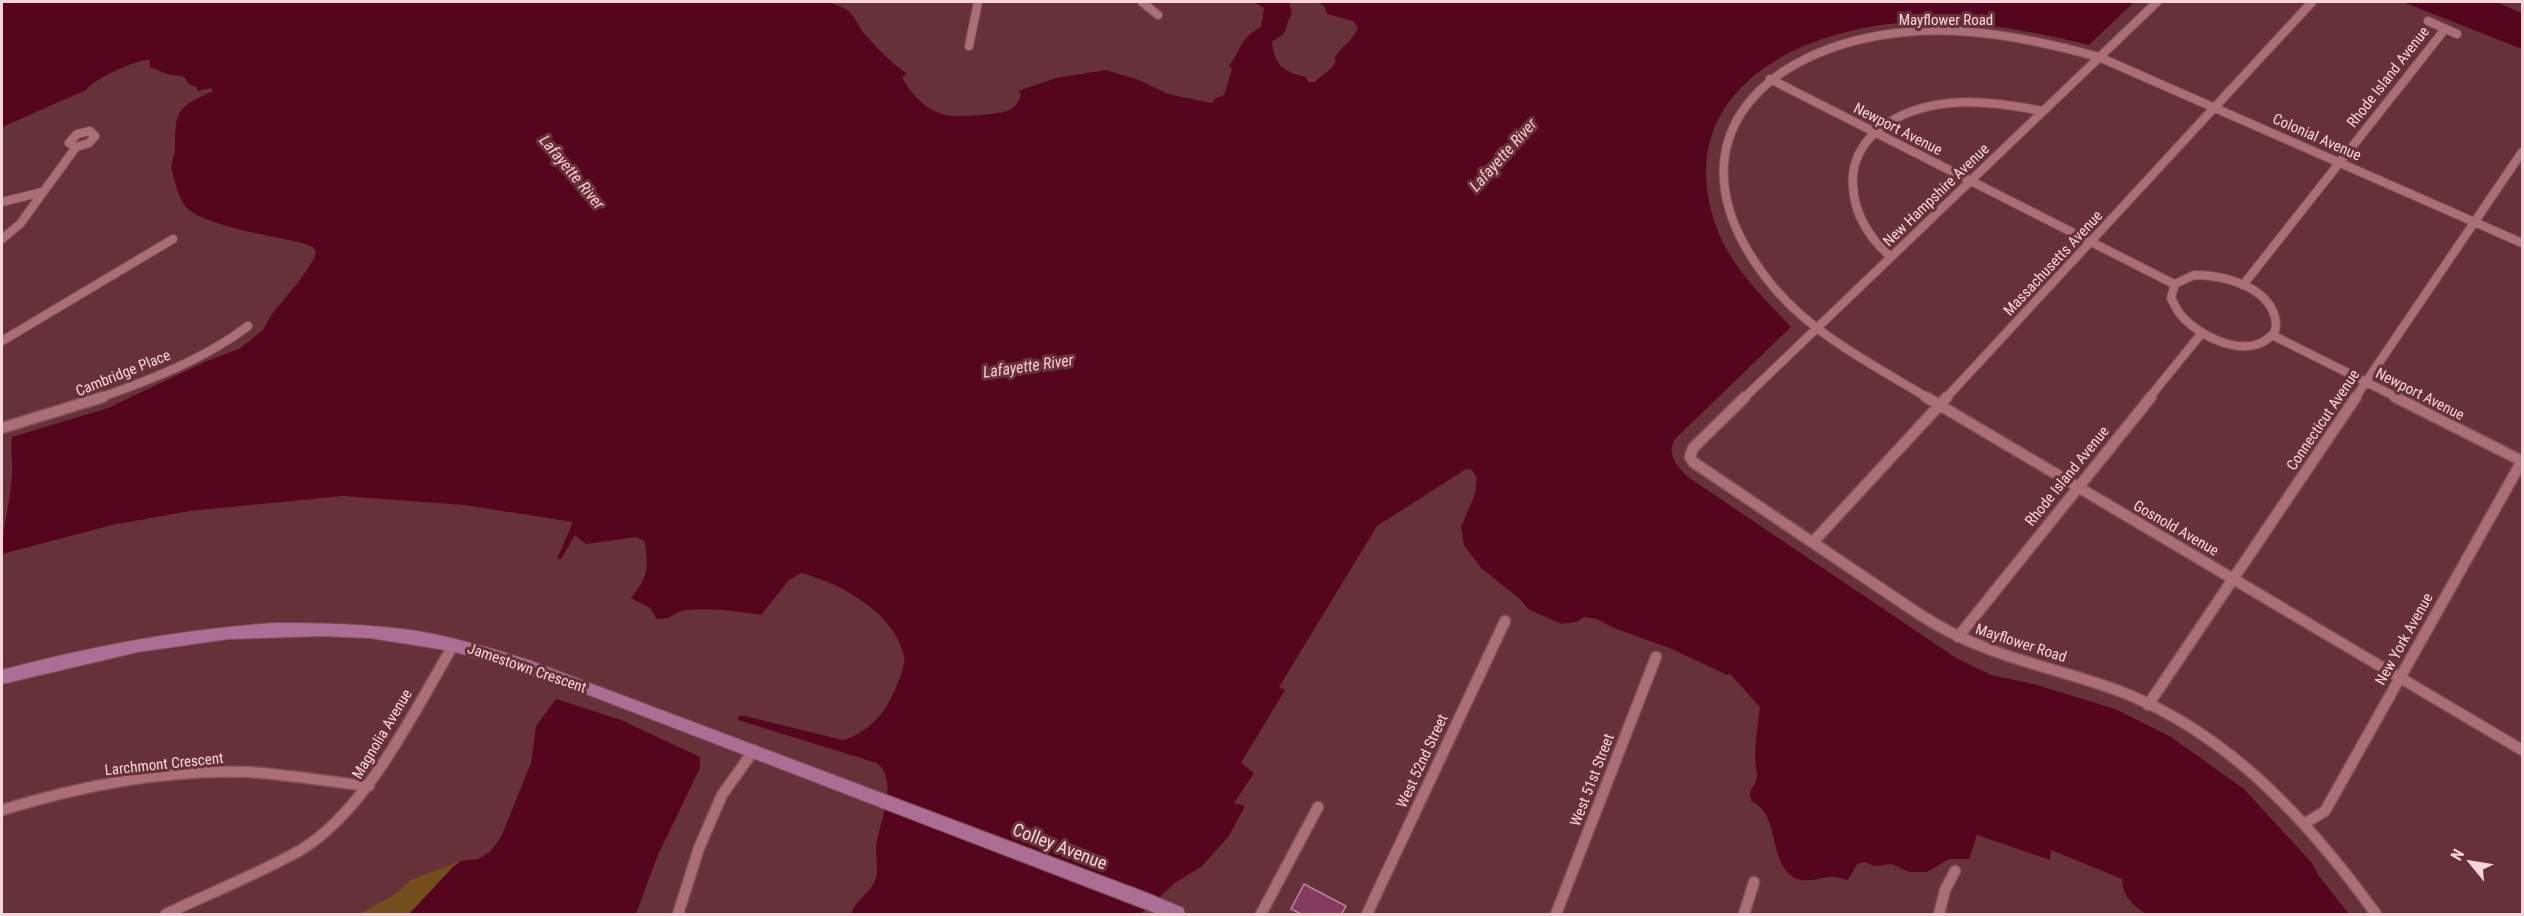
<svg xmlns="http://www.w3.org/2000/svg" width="2524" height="916" viewBox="0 0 2524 916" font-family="'Roboto Condensed',sans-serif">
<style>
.green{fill:#734e1d}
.water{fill:#56051e}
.building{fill:#853b60;stroke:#bc839d;stroke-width:1.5}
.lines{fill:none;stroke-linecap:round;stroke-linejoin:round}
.minor-far1-casing{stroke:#7e5058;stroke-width:10}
.minor-casing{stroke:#7e5058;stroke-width:13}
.secondary-casing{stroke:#7e5058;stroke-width:2}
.minor-far1{stroke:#ab6e76;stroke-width:8}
.minor{stroke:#ab6e76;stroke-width:10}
.secondary{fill:#ac6e94;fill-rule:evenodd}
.labels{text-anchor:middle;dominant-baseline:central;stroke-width:6;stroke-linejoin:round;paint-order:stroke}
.street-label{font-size:15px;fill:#f8d5d9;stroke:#67313a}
.water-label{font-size:16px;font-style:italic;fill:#fbcacf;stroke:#67313a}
.near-street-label{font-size:18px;fill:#f8d5d9;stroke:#67313a}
</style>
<rect width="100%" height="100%" fill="#67313a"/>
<path class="green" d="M 461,861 L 453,867 L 409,914 L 359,914 L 394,895 L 411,880 Z"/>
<path class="water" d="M 2,2 L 831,3 C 859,12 851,19 868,38 C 880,51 892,63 907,74 L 902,77 C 910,92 924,109 942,114 C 953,118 995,115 1007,111 C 1014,108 1020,101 1021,94 L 1018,91 L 1056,78 L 1106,70 L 1139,80 L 1168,94 L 1212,103 L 1215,99 L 1224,95 L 1232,69 L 1229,66 C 1242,49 1239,39 1261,27 L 1264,8 L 1254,2 L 1289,2 L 1292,14 C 1282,28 1292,32 1272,41 C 1274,65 1283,72 1306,77 L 1308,82 L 1315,82 C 1320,76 1331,71 1335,63 C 1337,56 1332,61 1337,54 C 1344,45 1353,40 1358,28 L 1353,21 L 1327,14 L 1325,7 L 1318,2 L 2130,2 L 2133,3 L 2089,45 C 2026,30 1964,18 1899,23 C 1785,33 1666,101 1719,234 C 1734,270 1765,299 1791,327 L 1676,438 C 1665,453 1677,466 1688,477 L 1956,658 L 1991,675 L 2037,685 L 2115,709 L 2171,737 L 2244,789 L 2311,862 L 2319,876 L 2349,914 L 2146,914 C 2133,905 2122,896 2122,879 L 2051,850 L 2050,860 L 1977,835 L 1969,859 L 1949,859 L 1927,872 L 1909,872 L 1892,864 L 1875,866 L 1864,862 L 1857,864 L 1848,880 C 1842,879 1835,876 1829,877 C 1819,878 1803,884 1793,877 C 1768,861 1780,813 1752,802 C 1746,787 1756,789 1757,776 C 1757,770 1755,764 1755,758 C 1755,741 1758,724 1760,707 L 1729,673 L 1727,675 L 1672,649 L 1614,628 L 1597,619 L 1584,617 L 1576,622 L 1561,624 L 1528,609 L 1521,600 L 1481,568 L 1464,545 L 1461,527 L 1475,494 L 1477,478 L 1472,470 L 1466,469 L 1377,526 L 1279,687 L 1285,690 L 1241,763 L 1254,773 L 1234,803 L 1245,806 L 1229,836 L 1201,867 L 1176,882 L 1141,914 L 851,914 C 855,900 869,894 875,881 C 879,871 876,858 876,848 C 878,825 900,781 877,763 L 738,720 L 739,716 L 745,716 L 843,740 C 862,735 881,719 890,700 C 895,691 906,666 904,656 C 894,612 840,583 801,573 L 789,580 L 761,615 C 737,611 713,608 689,610 C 675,610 673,620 657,619 L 650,608 L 631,598 C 649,576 648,569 645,542 L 637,537 L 586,544 L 575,535 L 561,559 L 557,559 L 573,522 L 464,505 L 343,496 L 190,511 L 112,525 L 2,554 C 2,527 11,501 12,474 C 13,461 10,450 12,437 L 108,408 L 207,361 L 239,349 L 263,330 L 272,314 L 300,280 L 314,259 L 316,251 L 313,247 L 302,243 C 277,237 200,225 185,206 C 179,198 174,180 172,171 C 170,164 175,156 175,148 C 175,109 178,107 213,91 L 211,88 L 197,91 L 197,87 L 189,84 L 184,77 L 167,74 L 150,67 L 150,60 C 136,59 94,79 86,90 L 2,127 Z
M 2403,2 L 2496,2 L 2522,13 L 2522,49 Z
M 556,699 L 621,720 L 700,757 L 700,768 L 657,857 L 636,914 L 409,914 L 453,867 L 461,861 L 478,859 L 490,852 L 501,837 L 531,763 L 536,726 Z"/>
<path class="building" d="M 1304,884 L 1346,906 L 1341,915 L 1303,915 L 1291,909 Z"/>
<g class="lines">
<g class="minor-far1-casing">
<path id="minor-far1" d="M 1142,2 L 1158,15
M 2428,21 L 2457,34
M 969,46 L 978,2
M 1770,79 L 2174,284
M 90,131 L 95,136 L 89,143 L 76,147 L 69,143 L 77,134 Z
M 2,202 L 42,192
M 2,239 L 20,224 L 76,147
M 1891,257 C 1870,239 1854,214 1853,186 C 1851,164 1861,144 1878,130 C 1925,93 1988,100 2042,111
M 2194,275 C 2222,275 2266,285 2275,317 C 2276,322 2277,330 2273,334 C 2248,362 2198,336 2180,314 C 2176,309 2174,303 2171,298 L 2175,284 Z
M 2243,285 L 2445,29
M 2272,335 L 2398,398
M 2,341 L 173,239
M 99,398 C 150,380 205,359 248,326
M 1744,398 L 2157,2
M 1928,398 C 1874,365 1811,334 1771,284 C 1661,148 1758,46 1906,32 C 1971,26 2037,40 2099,57 L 2522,243
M 1946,398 L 2312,2
M 2149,398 L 2201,334
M 2355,398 L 2522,152"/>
</g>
<g class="minor-casing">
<path id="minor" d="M 1745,397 L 1693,448 L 1690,457 L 1693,462 L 1919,614 C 1985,657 2044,664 2114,689 C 2226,730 2308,820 2376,914
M 1926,397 L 2522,750
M 2395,397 L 2522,461
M 2,428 L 103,397
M 1813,542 L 1947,397
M 1958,637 L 2151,397
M 2148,705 L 2356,397
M 2,810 C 80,786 163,769 246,772 C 287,774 328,782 369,786
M 2304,824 L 2325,811 L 2522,461
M 166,914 C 210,893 256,875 299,851 C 367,811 414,711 454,644
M 678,914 L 699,848 L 722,795 L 754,750
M 1261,914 L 1318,807
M 1367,914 L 1505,621
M 1556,914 L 1656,657
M 1744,914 L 1754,882
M 1939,914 L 1945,890 L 1955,871"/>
</g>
<g class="secondary-casing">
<path id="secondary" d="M 276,623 C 321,623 365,624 410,630 C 451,636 491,648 531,661 L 1147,893 L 1183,908 L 1185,914 L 1158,914 L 568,687 L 491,662 L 452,651 L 370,638 L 322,636 L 229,639 L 138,652 L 2,684 L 2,670 C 92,646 182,629 276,623 Z"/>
</g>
<use href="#minor-far1" class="minor-far1"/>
<use href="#minor" class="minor"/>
<use href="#secondary" class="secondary"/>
</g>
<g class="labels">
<g class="street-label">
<text x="1946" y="20">Mayflower Road</text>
<text transform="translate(2388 77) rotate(-52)">Rhode Island Avenue</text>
<text transform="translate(1898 129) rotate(27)">Newport Avenue</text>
<text transform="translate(2317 137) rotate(24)">Colonial Avenue</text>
<text transform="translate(1936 195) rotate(-44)">New Hampshire Avenue</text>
<text transform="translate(2053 263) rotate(-47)">Massachusetts Avenue</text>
<text transform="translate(123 373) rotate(-22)">Cambridge Place</text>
<text transform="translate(2420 394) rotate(27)">Newport Avenue</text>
<text transform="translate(2323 420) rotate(-56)">Connecticut Avenue</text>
<text transform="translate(2067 476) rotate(-51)">Rhode Island Avenue</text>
<text transform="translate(2176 528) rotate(30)">Gosnold Avenue</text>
<text transform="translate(2404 639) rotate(-61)">New York Avenue</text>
<text transform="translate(2021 643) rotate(18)">Mayflower Road</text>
<text transform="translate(527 668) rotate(19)">Jamestown Crescent</text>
<text transform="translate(382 734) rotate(-59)">Magnolia Avenue</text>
<text transform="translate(1422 761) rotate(-65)">West 52nd Street</text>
<text transform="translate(164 764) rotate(-6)">Larchmont Crescent</text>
<text transform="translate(1592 780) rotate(-69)">West 51st Street</text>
</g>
<g class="water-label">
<text transform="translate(1503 155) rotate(-48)">Lafayette River</text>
<text transform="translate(572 172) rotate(50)">Lafayette River</text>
<text transform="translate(1028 366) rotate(-8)">Lafayette River</text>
</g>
<g class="near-street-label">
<text transform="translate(1060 846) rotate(21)">Colley Avenue</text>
</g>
</g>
<rect width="2524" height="916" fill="none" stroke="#f8d5d9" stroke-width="6"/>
<g transform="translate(2470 862) rotate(300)" stroke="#67313a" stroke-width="4.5" paint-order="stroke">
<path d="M0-4.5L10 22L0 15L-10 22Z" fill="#f8d5d9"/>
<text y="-9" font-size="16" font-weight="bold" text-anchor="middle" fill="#f8d5d9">N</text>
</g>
</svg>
